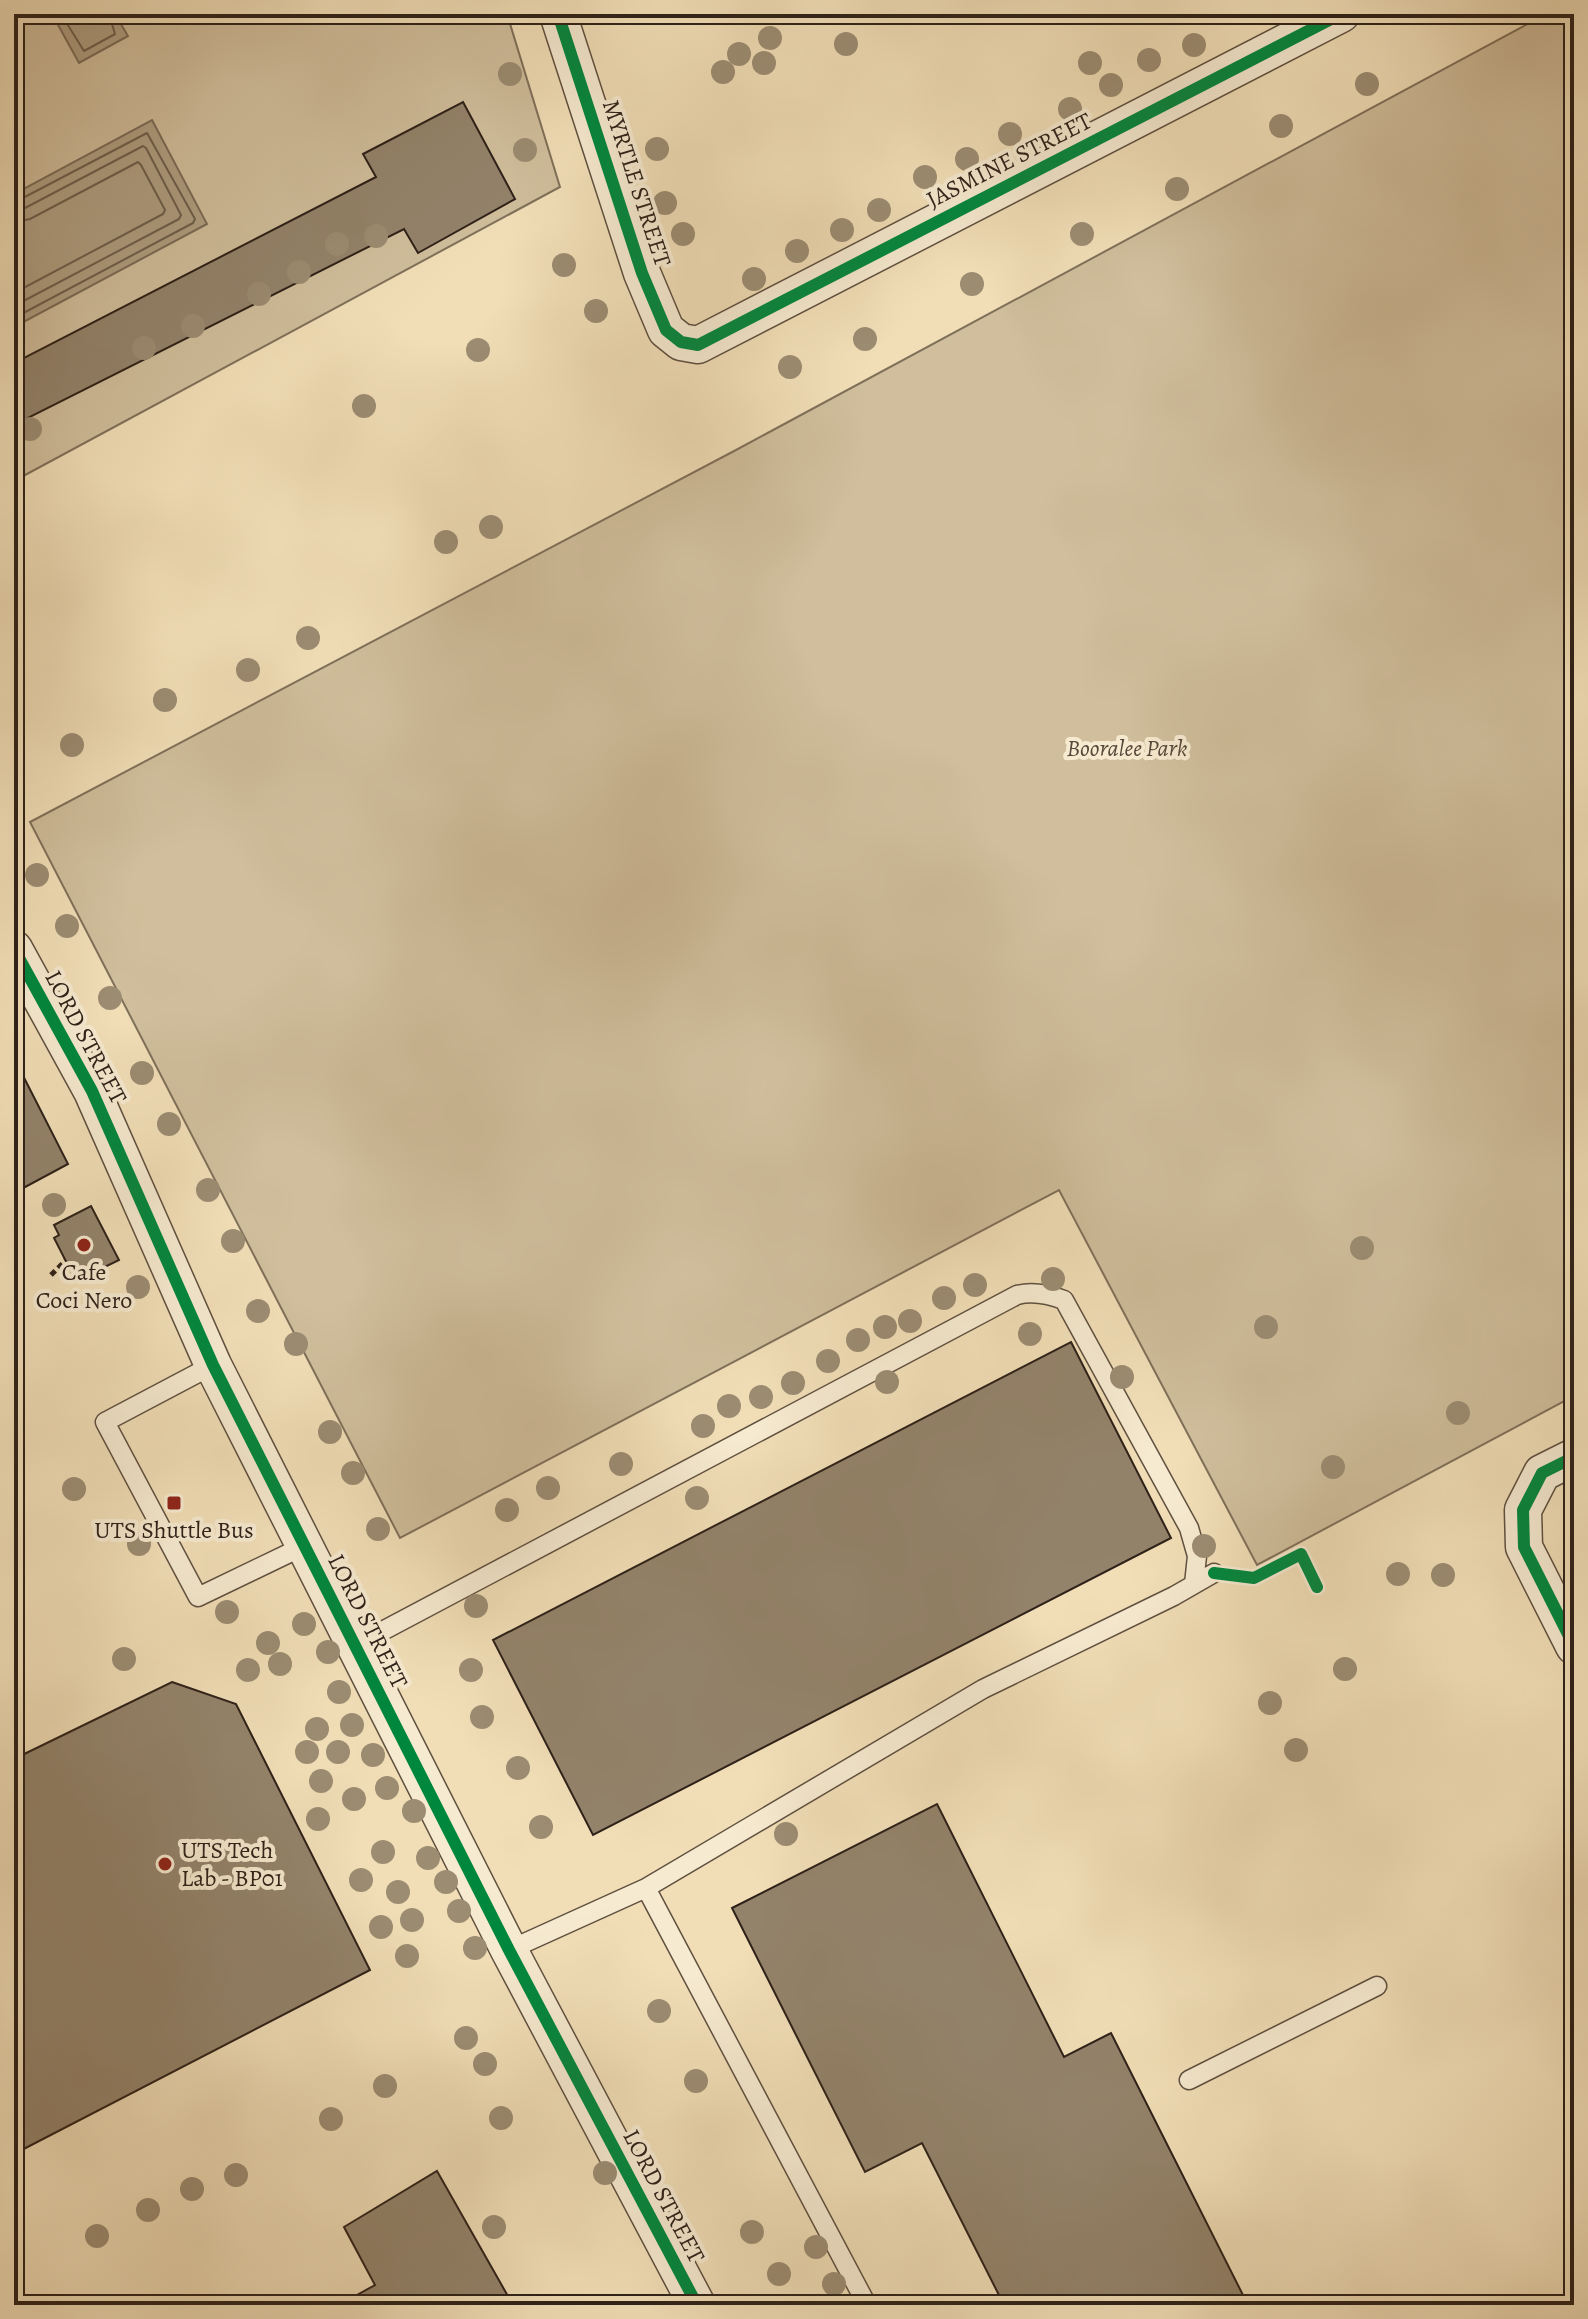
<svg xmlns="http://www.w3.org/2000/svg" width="1588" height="2319" viewBox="0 0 1588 2319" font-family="Alegreya,serif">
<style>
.green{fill:#d0be9c;stroke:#7f705a;stroke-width:2}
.water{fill:#af9e81;stroke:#7b6c57;stroke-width:2}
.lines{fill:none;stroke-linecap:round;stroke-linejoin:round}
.shore{stroke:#6e604d;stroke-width:2}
.building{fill:#93836b;stroke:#2e2119;stroke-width:2}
.service-casing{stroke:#5f5040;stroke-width:21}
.minor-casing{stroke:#5f5040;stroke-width:39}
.path{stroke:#2e2119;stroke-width:5;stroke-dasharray:6 4;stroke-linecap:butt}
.service{stroke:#f6ead0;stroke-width:18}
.minor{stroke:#f6ead0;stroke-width:36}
.cycleway-casing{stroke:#f6ead0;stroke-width:17}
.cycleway{stroke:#00873e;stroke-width:12}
.tree{fill:#9c8c72}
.poi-dot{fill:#8f2418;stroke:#f6ead0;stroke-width:3}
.labels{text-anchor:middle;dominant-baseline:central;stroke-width:8;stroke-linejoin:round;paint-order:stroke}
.street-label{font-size:24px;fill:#2e2119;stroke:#f6ead0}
.park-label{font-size:24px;font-style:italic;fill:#56483a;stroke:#f6ead0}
.poi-label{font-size:24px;fill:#2e2119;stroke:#f6ead0}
</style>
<rect width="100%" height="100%" fill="#f1deb7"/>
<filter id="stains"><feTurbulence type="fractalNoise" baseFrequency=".0025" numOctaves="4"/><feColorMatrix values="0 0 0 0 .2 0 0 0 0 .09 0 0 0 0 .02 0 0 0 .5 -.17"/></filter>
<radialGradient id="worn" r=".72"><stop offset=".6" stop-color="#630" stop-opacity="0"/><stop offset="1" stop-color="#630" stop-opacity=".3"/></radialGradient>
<path class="green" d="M 14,14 L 507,14 L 560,187 L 14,481 Z
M 1546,14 L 1574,14 L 1574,1396 L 1257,1565 L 1059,1190 L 400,1538 L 30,822 L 736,450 Z"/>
<path class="water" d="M 52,14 L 115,14 L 128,36 L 79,63 Z
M 152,120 L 207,224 L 14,327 L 14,194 Z"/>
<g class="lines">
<path class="shore" d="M 61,14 L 84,51 L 115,34 L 109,14
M 14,200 L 21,199 L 147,133 L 195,219 L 193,223 L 14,318
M 14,210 L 25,208 L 143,146 L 146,148 L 181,215 L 179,219 L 14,306
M 14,222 L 30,219 L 138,162 L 141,165 L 165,210 L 163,214 L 14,293"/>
</g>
<path class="building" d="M 463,102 L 515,199 L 418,253 L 404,229 L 14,425 L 14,363 L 376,177 L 363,154 Z
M 14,1058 L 68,1164 L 14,1193 Z
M 91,1206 L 119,1260 L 76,1281 L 54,1238 L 59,1235 L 54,1225 Z
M 1071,1342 L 1171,1538 L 593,1835 L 493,1640 Z
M 172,1682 L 236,1704 L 370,1970 L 14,2154 L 14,1759 Z
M 937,1804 L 1064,2057 L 1111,2033 L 1248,2305 L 1004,2305 L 922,2143 L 865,2172 L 732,1908 Z
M 437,2171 L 513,2305 L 339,2305 L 375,2285 L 344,2227 Z"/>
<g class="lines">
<g class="service-casing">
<path id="service" d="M 213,1365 L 105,1422 L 198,1597 L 306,1545
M 356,1645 L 1017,1295 C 1033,1291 1048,1294 1064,1300 L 1189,1528 L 1197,1556 L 1194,1584
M 646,1888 L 867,2305
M 509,1950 L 646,1888 L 983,1689 L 1174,1596 L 1214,1573
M 1189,2080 L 1377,1986"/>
</g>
<g class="minor-casing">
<path id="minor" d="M 558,14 L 642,273 L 666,330 L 681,342 L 698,345 L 1341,14
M 14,949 L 92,1091 L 213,1365 L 509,1950 L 697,2305
M 1574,1457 L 1542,1473 L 1523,1510 L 1524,1547 L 1574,1646"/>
</g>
<path class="path" d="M 51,1275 L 66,1260"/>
<use href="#service" class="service"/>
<use href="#minor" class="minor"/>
<g class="cycleway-casing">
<path id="cycleway" d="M 558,14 L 642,273 L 666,330 L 681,342 L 698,345 L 1341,14
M 14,949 L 92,1091 L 213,1365 L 509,1950 L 697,2305
M 1574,1457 L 1542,1473 L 1523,1510 L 1524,1547 L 1574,1646
M 1214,1573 L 1254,1578 L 1301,1554 L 1317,1587"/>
</g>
<use href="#cycleway" class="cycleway"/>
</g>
<g class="tree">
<circle cx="770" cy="38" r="12"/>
<circle cx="846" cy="44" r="12"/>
<circle cx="1194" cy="45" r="12"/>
<circle cx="739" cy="54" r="12"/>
<circle cx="1149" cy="60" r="12"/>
<circle cx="764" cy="63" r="12"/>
<circle cx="1090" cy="63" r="12"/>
<circle cx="723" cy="72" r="12"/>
<circle cx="510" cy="74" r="12"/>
<circle cx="1367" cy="84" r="12"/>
<circle cx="1111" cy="85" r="12"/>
<circle cx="1070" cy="109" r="12"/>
<circle cx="1281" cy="126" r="12"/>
<circle cx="1010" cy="134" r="12"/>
<circle cx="657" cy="149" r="12"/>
<circle cx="525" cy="150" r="12"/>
<circle cx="967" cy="159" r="12"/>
<circle cx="925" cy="177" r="12"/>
<circle cx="1177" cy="189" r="12"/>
<circle cx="665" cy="203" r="12"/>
<circle cx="879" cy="210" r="12"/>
<circle cx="842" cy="230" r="12"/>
<circle cx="683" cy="234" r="12"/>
<circle cx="1082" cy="234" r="12"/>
<circle cx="376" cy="236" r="12"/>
<circle cx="337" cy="244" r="12"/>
<circle cx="797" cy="251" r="12"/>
<circle cx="564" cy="265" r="12"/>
<circle cx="299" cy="272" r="12"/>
<circle cx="754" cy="279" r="12"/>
<circle cx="972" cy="284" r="12"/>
<circle cx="259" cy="294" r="12"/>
<circle cx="596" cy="311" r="12"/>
<circle cx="193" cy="326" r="12"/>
<circle cx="865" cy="339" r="12"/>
<circle cx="144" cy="348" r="12"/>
<circle cx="478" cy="350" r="12"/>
<circle cx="790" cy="367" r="12"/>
<circle cx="364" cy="406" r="12"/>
<circle cx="30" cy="429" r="12"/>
<circle cx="491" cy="527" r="12"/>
<circle cx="446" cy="542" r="12"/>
<circle cx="308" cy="638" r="12"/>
<circle cx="248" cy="670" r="12"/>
<circle cx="165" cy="700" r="12"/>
<circle cx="72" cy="745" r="12"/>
<circle cx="37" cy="875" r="12"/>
<circle cx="67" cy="926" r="12"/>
<circle cx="110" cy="998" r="12"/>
<circle cx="142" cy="1073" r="12"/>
<circle cx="169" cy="1124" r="12"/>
<circle cx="208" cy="1190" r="12"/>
<circle cx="54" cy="1205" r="12"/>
<circle cx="233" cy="1241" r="12"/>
<circle cx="1362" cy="1248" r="12"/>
<circle cx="1053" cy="1279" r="12"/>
<circle cx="975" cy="1285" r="12"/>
<circle cx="138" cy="1287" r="12"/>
<circle cx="944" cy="1298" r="12"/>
<circle cx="258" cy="1311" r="12"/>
<circle cx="910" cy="1321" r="12"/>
<circle cx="885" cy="1327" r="12"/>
<circle cx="1266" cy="1327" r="12"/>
<circle cx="1030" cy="1334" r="12"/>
<circle cx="858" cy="1340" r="12"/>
<circle cx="296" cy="1344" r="12"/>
<circle cx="828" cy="1361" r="12"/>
<circle cx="1122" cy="1377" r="12"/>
<circle cx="887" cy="1382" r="12"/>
<circle cx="793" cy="1383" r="12"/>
<circle cx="761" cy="1397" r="12"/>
<circle cx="729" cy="1406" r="12"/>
<circle cx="1458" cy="1413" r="12"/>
<circle cx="703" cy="1426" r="12"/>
<circle cx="330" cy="1432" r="12"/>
<circle cx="621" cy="1464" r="12"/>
<circle cx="1333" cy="1467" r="12"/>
<circle cx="353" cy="1473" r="12"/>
<circle cx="548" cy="1488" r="12"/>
<circle cx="74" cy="1489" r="12"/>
<circle cx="697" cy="1498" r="12"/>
<circle cx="507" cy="1510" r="12"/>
<circle cx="378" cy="1529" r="12"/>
<circle cx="139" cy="1544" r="12"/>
<circle cx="1204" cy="1546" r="12"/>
<circle cx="1398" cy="1574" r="12"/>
<circle cx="1443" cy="1575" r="12"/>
<circle cx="476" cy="1606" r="12"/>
<circle cx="227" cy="1612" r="12"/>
<circle cx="304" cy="1624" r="12"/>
<circle cx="268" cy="1643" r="12"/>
<circle cx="328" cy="1652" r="12"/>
<circle cx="124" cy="1659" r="12"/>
<circle cx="280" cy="1664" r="12"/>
<circle cx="1345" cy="1669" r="12"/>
<circle cx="248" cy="1670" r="12"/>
<circle cx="471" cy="1670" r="12"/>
<circle cx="339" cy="1692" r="12"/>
<circle cx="1270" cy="1703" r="12"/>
<circle cx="482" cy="1717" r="12"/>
<circle cx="352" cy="1725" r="12"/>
<circle cx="317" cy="1729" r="12"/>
<circle cx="1296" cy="1750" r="12"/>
<circle cx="307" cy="1752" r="12"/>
<circle cx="338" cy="1752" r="12"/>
<circle cx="373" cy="1755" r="12"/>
<circle cx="518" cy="1768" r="12"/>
<circle cx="321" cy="1781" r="12"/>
<circle cx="387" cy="1788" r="12"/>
<circle cx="354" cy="1799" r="12"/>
<circle cx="414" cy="1811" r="12"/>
<circle cx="318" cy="1819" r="12"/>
<circle cx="541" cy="1827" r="12"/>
<circle cx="786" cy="1834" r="12"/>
<circle cx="383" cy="1852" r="12"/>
<circle cx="428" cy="1858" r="12"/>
<circle cx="361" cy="1880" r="12"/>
<circle cx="446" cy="1882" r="12"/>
<circle cx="398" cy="1892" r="12"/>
<circle cx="459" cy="1911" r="12"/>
<circle cx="412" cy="1920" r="12"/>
<circle cx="381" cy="1927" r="12"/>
<circle cx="475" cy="1948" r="12"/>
<circle cx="407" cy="1956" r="12"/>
<circle cx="659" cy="2011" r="12"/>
<circle cx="466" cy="2038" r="12"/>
<circle cx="485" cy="2064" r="12"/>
<circle cx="696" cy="2081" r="12"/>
<circle cx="385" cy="2086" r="12"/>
<circle cx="501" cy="2118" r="12"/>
<circle cx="331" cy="2119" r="12"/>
<circle cx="605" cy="2173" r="12"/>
<circle cx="236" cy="2175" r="12"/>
<circle cx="192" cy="2189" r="12"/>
<circle cx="148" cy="2210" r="12"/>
<circle cx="494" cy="2227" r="12"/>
<circle cx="752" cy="2232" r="12"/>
<circle cx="97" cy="2236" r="12"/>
<circle cx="816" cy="2247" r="12"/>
<circle cx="779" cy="2274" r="12"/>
<circle cx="834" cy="2284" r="12"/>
</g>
<g class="poi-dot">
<circle cx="84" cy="1245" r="8"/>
<rect x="166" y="1495" width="16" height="16" rx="4"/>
<circle cx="165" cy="1864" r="8"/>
</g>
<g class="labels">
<g class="street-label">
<text transform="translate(1009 160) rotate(-27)">JASMINE STREET</text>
<text transform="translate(637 183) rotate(72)">MYRTLE STREET</text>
<text transform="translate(86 1037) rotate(62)">LORD STREET</text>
<text transform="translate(368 1621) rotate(63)">LORD STREET</text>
<text transform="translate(664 2196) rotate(62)">LORD STREET</text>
</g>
<g class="park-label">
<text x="1127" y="748">Booralee Park</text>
</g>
<g class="poi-label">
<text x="84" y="1272">Cafe<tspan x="84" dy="28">Coci Nero</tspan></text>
<text x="174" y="1530">UTS Shuttle Bus</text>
<text x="181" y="1850" text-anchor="start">UTS Tech<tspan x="181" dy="28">Lab - BP01</tspan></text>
</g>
</g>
<rect width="1588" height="2319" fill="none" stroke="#f1deb7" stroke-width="48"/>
<rect x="16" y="16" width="1556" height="2287" fill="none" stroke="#2e2119" stroke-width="4"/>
<rect x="24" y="24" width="1540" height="2271" fill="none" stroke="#2e2119" stroke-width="2"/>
<rect width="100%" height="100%" filter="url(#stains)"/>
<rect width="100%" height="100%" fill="url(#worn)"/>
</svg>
